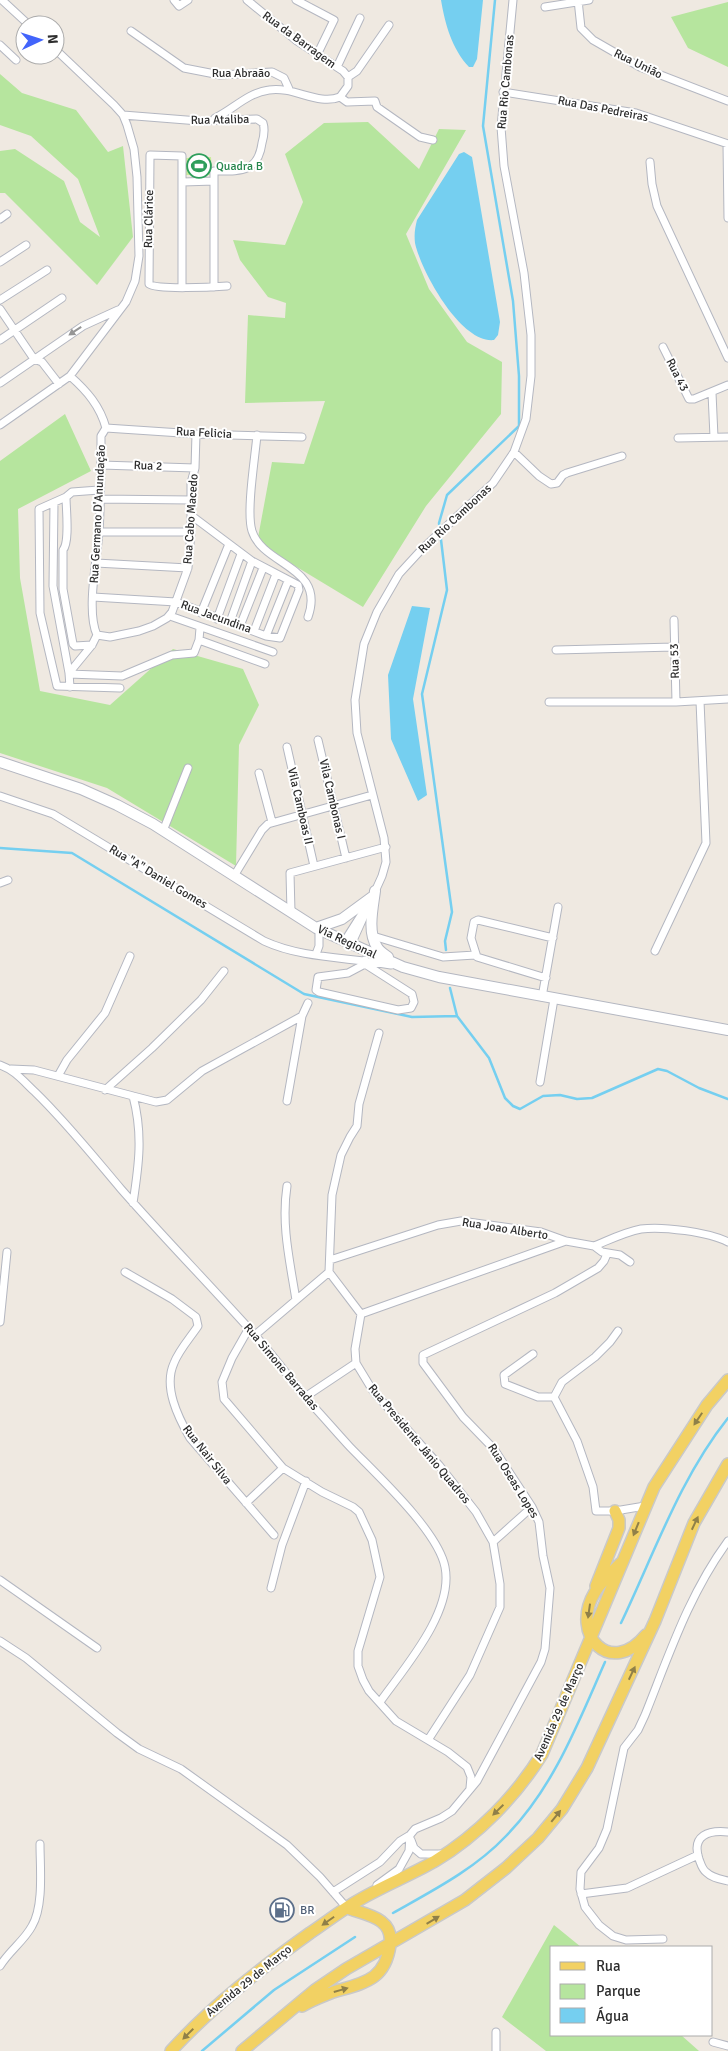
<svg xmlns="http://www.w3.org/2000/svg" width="728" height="2051" viewBox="0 0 728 2051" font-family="Signika,sans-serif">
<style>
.green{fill:#b6e59e}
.pitch{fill:#c9ec9a}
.water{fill:#75cff0}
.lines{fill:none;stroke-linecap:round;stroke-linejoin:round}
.stream{stroke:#75cff0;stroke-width:2.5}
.minor-casing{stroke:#b4b7c1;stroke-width:9}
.secondary-casing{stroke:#b4b7c1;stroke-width:12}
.primary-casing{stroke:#c9c9c9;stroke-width:14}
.minor{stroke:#fff;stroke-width:7}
.secondary{stroke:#fff;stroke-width:10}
.primary{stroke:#f2d163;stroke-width:11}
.oneway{fill:#969696}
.oneway2{fill:#908048}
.labels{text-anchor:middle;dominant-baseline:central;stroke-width:4;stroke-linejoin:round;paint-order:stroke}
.street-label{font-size:12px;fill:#2e2e2e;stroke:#fff}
.leisure-label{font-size:12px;fill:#27864d;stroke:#fff;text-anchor:start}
.service-label{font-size:12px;fill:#4e5e75;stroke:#fff;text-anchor:start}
</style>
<rect width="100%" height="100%" fill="#efe9e1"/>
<path class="green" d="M 728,2 L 728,67 L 688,48 L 671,17 Z
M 0,74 L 22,93 L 76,110 L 108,152 L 123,146 L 133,237 L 97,285 L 5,193 L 0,193 L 0,151 L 15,149 L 64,181 L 80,222 L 100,237 L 78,179 L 31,136 L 0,125 Z
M 368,122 L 419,169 L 439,129 L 466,130 L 406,234 L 429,289 L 467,342 L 502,362 L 501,414 L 426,506 L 363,607 L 257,543 L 272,462 L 304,464 L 325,401 L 245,403 L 248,315 L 285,318 L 286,303 L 268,297 L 240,260 L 233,240 L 285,245 L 303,202 L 285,154 L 324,123 Z
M 65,414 L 91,471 L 18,509 L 20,578 L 40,691 L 110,705 L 173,649 L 243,669 L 259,705 L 239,745 L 236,866 L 107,788 L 0,753 L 0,461 Z
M 554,1925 L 581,1947 L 552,1947 L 552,2035 L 681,2035 L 699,2051 L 546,2051 L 502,2017 Z"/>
<path class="pitch" d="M 211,157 L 212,175 L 186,175 L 186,158 Z"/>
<path class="water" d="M 441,0 L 483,0 L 477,59 L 473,67 L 469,67 C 452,49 445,24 441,0 Z
M 464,152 L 472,157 L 500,322 L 498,335 L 494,340 C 461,344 421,271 415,243 C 414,234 415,228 417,220 L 459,154 Z
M 412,606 L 430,608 L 413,699 L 427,795 L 418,801 L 391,739 L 388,675 Z"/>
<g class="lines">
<path class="stream" d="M 0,848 L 72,853 L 304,994 L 412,1017 L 457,1016
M 446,950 L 445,941 L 452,912 L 422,694 L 447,590 L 439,523 L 447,495 L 519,426 L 519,376 L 513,301 L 483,126 L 495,0
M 450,988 L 457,1016 L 489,1058 L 505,1098 L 513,1106 L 520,1109 L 543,1096 L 560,1095 L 577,1099 L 592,1098 L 658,1069 L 667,1071 L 699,1088 L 728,1099
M 621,1623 C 654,1554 680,1478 728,1418
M 393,1913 C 432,1891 475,1869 506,1836 C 554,1787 578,1723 605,1662
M 202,2051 L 274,1990 L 355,1937"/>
<g class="minor-casing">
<path id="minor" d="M 2,0 L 29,25
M 174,0 L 179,6 L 188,0
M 296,0 L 334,20 L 317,55
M 578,0 L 581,28 L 593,40 L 640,67 L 728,101
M 545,7 L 589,0
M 131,31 L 184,68 L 220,75 L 272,72 L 284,78 L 289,89
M 0,45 L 16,60
M 337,67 L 360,18
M 348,77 L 357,71 L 389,25
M 503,92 L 636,113 L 728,144
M 340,97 L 347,102 L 375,101 L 377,107 L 420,137 L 433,140
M 123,115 L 199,121 L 257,119 L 263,123 C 265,129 264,136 262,143 C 258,173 240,171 214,171 L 214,287
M 215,118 C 234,109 247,93 269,90 C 294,86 318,106 340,97 L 348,86 L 348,77 L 343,71 L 297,41 L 247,0
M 727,144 L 728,218
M 650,162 L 652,184 L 657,206 L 728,358
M 183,182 L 214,181
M 0,219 L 7,214
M 0,262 L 26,245
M 182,287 L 182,156 L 150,155 L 149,284 C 157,290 213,287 227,286
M 0,300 L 47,270
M 0,309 L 34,359
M 0,340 L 62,298
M 663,347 L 689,399 L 694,399 L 728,385
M 34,359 L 42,362 L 59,384
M 70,376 C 87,391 100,406 106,428 L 101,436 C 101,468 101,500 99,532 C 97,560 86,611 97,635
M 0,383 L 83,326 L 118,310
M 712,393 L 714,437
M 0,425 L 70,376 L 126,302 L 135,281 L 139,256 L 137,177 L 134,149 L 127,125 L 123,115 L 114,105 L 55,49
M 106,428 L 196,434 L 302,437
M 257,435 C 255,458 246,512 252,531 C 263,566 326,566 308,617
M 678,438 L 728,437
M 514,452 L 539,476 L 551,484 L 557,483 L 563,475 L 567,473 L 622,456
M 101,465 L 195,468
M 99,490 L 72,492 L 66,497 L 39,509 L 40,613 L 57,686 L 120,688
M 66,497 C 66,509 70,542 63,550 L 63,589 L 73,644 L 75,646 L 92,645
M 99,499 L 191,500
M 54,503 L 53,586 L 69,673
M 99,532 L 191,532
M 96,563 L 188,568
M 93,597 L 176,602 L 266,636 L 280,638 L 299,590 L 298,585 L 252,561 L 192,516
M 201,613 L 229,544
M 170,616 L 273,652
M 217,619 L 241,554
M 674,620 L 676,702
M 230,622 L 252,561
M 240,626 L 263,568
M 254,631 L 276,574
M 97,635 L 110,637 L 139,631 L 153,626 L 167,618 L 172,612 L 188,568 L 191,532 L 191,483 L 195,468 L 196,434
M 266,636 L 288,581
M 199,640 L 265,664
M 556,650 L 674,647
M 69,674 L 122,676 L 172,655 L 194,653 L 199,640 L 200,628
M 70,687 L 69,673 L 92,645 L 97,635
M 549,702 L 676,702 L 728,699
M 318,740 L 346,858
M 287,747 L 314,866
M 259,773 L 272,822
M 0,796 L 53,814 L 264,941 C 303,959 349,957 391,965
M 163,831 L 188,768
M 234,876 L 262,830 L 268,824 L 372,795
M 0,883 L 8,880
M 291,912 L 290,873 L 386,847
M 373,936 L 443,957 L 475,955
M 344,942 L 363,912
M 351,945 L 382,876 L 386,862 L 384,838 L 357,733 L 355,700 L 364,644 L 377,612 L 399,574 L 422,549 L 493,483 L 514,452 L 526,419 L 531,376 L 531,335 L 524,273 L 504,166 L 501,127 L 513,0
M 655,951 L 706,843 L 700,701
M 316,954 L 319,946 L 319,929
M 365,960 L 365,964 L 412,994 L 414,1002 L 411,1008 L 398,1010 L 319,992 L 316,990 L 318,977 L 348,973 L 365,964
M 546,978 L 477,957 L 471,938 L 474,922 L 478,920 L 553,938
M 542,997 L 558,907
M 0,1065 C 15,1070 24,1082 35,1092 C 66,1122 93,1156 121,1189 C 164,1238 210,1285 253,1333 C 275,1357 293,1383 314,1407 C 326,1420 338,1434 350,1447 C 377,1475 438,1531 445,1567 C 454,1612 404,1668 380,1702
M 11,1069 L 34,1070 L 133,1096 C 143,1134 139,1164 133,1203
M 58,1076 L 67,1060 L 105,1013 L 130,956
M 540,1082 L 554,999
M 105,1090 L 152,1048 L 201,1000 L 224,971
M 133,1096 L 156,1102 L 167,1100 L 202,1071 L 302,1016
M 287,1101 L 302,1016 L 308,1003
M 287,1186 C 281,1225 290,1262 296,1300
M 594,1246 C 609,1240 625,1232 641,1229 C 662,1226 709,1232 728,1242
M 330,1260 L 438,1225 L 461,1221 L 541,1232 L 566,1241 L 594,1246 L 602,1252 L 620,1255 L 630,1262
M 125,1272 L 172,1299 L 196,1317 L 198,1326 C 190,1338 179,1350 174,1363 C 163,1387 178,1417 190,1438 L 274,1535
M 361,1314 L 329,1272 L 332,1195 L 341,1155 L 350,1137 L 357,1126 L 359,1104 L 379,1033
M 0,1322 L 7,1252
M 249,1328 L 232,1358 L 222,1382 L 224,1399 L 283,1468 L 322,1492 L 353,1507 L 359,1512 L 372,1540 L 380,1577 L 358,1651 L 358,1666 L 363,1680 L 369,1691 L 396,1721 L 448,1752 L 467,1767 L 471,1777 L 470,1788
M 255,1335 L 329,1272
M 533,1354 L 504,1375 L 505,1384 L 538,1397 L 554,1397
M 305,1397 L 356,1363
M 554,1397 L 577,1441 L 593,1487 L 596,1511 L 615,1511 L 645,1506
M 554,1397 L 562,1382 L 595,1357 L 610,1342 L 618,1331
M 246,1503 L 283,1468
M 493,1542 L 532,1507
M 0,1580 L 97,1648
M 271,1588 L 282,1545 L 306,1481
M 0,1641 L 26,1658 L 117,1733 L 139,1749 L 181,1769 L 287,1845 L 320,1877 L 347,1908
M 428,1740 L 470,1675 L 500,1607 L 500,1584 L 493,1542 L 476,1512 L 439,1465 L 373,1391 L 356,1363 L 355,1349 L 361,1314 L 566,1241
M 728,1832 C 709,1830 691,1835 699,1859 C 701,1864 702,1869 706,1872 C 712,1878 720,1879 728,1881
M 411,1840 L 414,1848 L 421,1854 L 443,1854
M 377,1885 L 399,1869 L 409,1851 L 410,1835 L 415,1829 L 441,1818 L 452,1811 L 477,1781 L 541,1662 L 545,1649 L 550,1588 L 543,1556 L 539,1522 L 532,1507 L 494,1449 L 463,1417 L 423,1363 L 423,1355 L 555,1293 L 598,1268 L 604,1261 L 607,1254
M 333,1892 L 380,1862 L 400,1841 L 410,1835
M 581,1894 L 627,1888 L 698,1855
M 663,1939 L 626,1940 L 613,1936 L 599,1925 L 585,1907 L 580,1889 L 581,1872 L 599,1848 L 607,1829 L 624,1748 L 638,1730 L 645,1715 C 669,1655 689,1594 728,1541
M 0,1966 C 9,1951 24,1941 32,1926 C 44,1906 40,1867 40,1844
M 496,2032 L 496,2051
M 713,2042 L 728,2046"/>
</g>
<g class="secondary-casing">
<path id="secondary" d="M 0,762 L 81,789 L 117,805 L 153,824 L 316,928 L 403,967 L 439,977 L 728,1030
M 375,891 C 373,907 367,932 377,947 C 379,951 384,954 388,957
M 316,928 L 342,919 L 372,897"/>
</g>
<g class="primary-casing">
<path id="primary" d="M 621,1563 C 612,1572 601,1581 595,1592 C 569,1635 611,1678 646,1635
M 596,1586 L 619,1528 L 619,1520 L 615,1511
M 302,2006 C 312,2000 323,1996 333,1992 C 363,1983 385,1981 390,1945 C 394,1918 367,1915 347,1908
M 171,2051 C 212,2006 261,1968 310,1933 C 325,1923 339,1912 354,1903 C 380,1887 409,1876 435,1861 C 478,1835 516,1796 542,1754 L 654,1487 L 707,1405 L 728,1380
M 242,2051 L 315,1990 L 346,1969 L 465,1900 L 506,1868 L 538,1838 L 562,1809 L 587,1768 L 655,1621 L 694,1523 L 728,1464"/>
</g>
<use href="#minor" class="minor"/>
<use href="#secondary" class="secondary"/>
<use href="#primary" class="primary"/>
</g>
<defs><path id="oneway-solid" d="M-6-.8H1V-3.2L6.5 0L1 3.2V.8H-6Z" transform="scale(1.25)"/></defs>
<use class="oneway" href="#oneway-solid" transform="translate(75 331) rotate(146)"/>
<g class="oneway2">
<use href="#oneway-solid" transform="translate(698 1419) rotate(124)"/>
<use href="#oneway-solid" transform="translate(695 1523) rotate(-65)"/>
<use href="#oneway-solid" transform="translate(636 1529) rotate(112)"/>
<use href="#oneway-solid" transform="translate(589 1611) rotate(98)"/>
<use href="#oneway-solid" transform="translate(632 1673) rotate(-65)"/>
<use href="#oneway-solid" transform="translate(498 1810) rotate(136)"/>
<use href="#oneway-solid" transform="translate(556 1816) rotate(-51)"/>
<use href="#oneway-solid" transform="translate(433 1920) rotate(-31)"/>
<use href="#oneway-solid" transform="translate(328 1921) rotate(145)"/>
<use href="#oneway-solid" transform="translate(341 1990) rotate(-16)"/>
<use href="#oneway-solid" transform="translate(188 2034) rotate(135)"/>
</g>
<defs>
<g id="stadium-ring" transform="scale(1.25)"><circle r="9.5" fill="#fff" stroke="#2e9e5b" stroke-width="1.5"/><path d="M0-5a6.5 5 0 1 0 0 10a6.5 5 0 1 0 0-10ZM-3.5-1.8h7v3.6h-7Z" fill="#2e9e5b"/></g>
<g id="fuel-ring" transform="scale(1.25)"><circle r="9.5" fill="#fff" stroke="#5c6f8a" stroke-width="1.5"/><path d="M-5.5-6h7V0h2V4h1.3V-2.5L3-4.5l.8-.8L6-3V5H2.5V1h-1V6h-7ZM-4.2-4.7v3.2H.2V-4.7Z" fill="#5c6f8a"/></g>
</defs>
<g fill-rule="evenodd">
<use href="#stadium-ring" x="199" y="166"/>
<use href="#fuel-ring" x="282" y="1910"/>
</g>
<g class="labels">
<g class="street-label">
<text transform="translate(299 40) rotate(36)">Rua da Barragem</text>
<text transform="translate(638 64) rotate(26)">Rua União</text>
<text x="241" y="73">Rua Abraão</text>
<text transform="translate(506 82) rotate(-85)">Rua Rio Cambonas</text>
<text transform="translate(603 109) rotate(11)">Rua Das Pedreiras</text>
<text transform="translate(220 120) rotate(-1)">Rua Ataliba</text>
<text transform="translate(149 219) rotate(-89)">Rua Clárice</text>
<text transform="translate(677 375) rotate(63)">Rua 43</text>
<text transform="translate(204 433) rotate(3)">Rua Felicia</text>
<text transform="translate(148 466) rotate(2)">Rua 2</text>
<text transform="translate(98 514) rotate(-87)">Rua Germano D'Anundação</text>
<text transform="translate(191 519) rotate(-86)">Rua Cabo Macedo</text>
<text transform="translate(455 519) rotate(-43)">Rua Rio Cambonas</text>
<text transform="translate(216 617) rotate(20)">Rua Jacundina</text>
<text transform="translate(675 661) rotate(-92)">Rua 53</text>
<text transform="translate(332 799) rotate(77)">Vila Cambonas I</text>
<text transform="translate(300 806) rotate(77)">Vila Camboas II</text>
<text transform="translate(158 877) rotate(31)">Rua "A" Daniel Gomes</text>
<text transform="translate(347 942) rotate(25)">Via Regional</text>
<text transform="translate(505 1229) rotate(9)">Rua Joao Alberto</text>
<text transform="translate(281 1367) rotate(50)">Rua Simone Barradas</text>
<text transform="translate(419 1444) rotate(50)">Rua Presidente Jânio Quadros</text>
<text transform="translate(207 1455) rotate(52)">Rua Nair Silva</text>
<text transform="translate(513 1481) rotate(58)">Rua Oseas Lopes</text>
<text transform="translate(559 1712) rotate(-66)">Avenida 29 de Março</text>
<text transform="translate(249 1981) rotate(-39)">Avenida 29 de Março</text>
</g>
<g class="leisure-label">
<text x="216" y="166">Quadra B</text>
</g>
<g class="service-label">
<text x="300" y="1910">BR</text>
</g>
</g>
<rect x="550" y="1946" width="162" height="90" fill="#ffffff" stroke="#ababab"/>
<rect x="560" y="1962" width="25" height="8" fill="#f2d163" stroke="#ababab"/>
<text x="596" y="1971" font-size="15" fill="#2e2e2e">Rua</text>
<rect x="560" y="1984" width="25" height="15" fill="#b6e59e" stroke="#ababab"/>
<text x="596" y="1996" font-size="15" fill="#2e2e2e">Parque</text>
<rect x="560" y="2008" width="25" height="15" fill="#75cff0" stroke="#ababab"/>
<text x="596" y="2021" font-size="15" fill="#2e2e2e">Água</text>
<g transform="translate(40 40) rotate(86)"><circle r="24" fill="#ffffff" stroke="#ababab"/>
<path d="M0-4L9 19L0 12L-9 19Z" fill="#4264fb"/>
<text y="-8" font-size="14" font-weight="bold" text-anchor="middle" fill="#2e2e2e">N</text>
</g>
</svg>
